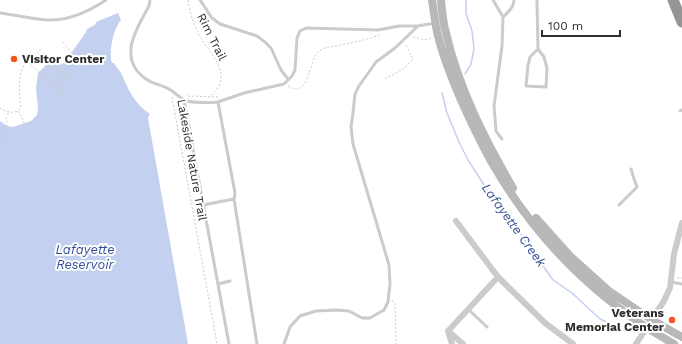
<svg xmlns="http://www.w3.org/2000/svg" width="682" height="344" viewBox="0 0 682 344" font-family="'Work Sans',sans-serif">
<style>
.water{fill:#c4d0ef}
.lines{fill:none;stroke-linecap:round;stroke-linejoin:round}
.stream{stroke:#c4d0ef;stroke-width:1.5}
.path{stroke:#cbcbcb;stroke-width:1;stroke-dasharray:2 2;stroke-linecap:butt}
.lane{stroke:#cbcbcb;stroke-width:3}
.street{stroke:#cbcbcb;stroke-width:6}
.secondary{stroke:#b8b8b8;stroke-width:8}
.highway{stroke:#959595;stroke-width:11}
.poi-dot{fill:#f6571f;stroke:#fff;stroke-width:1.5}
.labels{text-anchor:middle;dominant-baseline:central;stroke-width:4;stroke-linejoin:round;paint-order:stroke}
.street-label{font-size:12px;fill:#2e2e2e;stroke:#fff}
.poi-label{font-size:12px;font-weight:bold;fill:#2e2e2e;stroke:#fff;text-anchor:start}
.water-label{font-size:13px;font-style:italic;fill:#345098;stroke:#fff}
</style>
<rect width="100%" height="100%" fill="#fff"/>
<path class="water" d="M 118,13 L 121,20 C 114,27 108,53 112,63 L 114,63 C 116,68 119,69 121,73 C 128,89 135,105 150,114 L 148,118 L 188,344 L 0,344 L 0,121 L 7,126 L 13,127 L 31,121 L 37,115 L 38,108 L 36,88 L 38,73 L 49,62 L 53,61 L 62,64 L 65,62 L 86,32 L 87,29 L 95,25 L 96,22 Z"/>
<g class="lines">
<path class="stream" d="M 465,74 L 471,64 L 474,49 L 472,31 L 466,13 L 466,0
M 442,93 L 447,113 L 459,142 L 468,160 L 495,202 L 506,213 L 553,280 L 572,293 L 600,319 L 621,329"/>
<path class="path" d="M 188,0 C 190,12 193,23 198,33 C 205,48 226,65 220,84 C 218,89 213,92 211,97
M 413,37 L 424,40 L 433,38
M 63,42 L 75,57
M 38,54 L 69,79
M 74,59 L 101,33
M 28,63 L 64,93
M 48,66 L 52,61
M 50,68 L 55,63
M 53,70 L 58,65
M 56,72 L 60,67
M 58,75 L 63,69
M 39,76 L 43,71
M 61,77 L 66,71
M 42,78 L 46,74
M 64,79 L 68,73
M 385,79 L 403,69 L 413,59 L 406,45
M 45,80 L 49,76
M 67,81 L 71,76
M 47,83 L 51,78
M 50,85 L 54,80
M 288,86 C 310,100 308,60 319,51 C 324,47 333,47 340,45 C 354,42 368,40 381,34
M 52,87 L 56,82
M 55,89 L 59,84
M 57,91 L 61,86
M 60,93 L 64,89
M 62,96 L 66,91
M 188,96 L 218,97
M 172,97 L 217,344
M 0,108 C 7,112 15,115 21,108 C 19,97 17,70 27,62 C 33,57 37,54 42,47
M 18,111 L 23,120 L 25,126
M 8,145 L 1,142 L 7,126 L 6,118 L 9,112
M 677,278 L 682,278
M 392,300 L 395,305 L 396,344"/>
<path class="lane" d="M 150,0 L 149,6 C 136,29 117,59 146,79 C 153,84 162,85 169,89 C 174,92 179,97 184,100 C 191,103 210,103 218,102 L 244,93 L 284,84 L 292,76 L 295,70 L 297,38 L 300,31 L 306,28 L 378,30 L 399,26 L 418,26 L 435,23
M 200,0 L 212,18 L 220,24 L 257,36 L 265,42 L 271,48 L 281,70 L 288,79
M 493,0 L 503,17 L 502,46 L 494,106 L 496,131 L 502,139
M 537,0 L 538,49 L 544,57 L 547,68 L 546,87 L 526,86 L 528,65 L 530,57 L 538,49
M 0,13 C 16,15 31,19 47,20 C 68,21 88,12 106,0
M 503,17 C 509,12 514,7 514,0
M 184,100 L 229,344
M 218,102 L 235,193 L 234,199 L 257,344
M 680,111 L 682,110
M 203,205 L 234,199
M 619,205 L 637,187 L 633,176 L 631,169
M 671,282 L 682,284
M 218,284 L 230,281
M 468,309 L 487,327
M 284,344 L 290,327 L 300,316 L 316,311 L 336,310 L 349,311 L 362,318 L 370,318 L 384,310 L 388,302 L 390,284 L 389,265 L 353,144 L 351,127 L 353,113 L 355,94 L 359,86 L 376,62 L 395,48 L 418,26"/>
<path class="street" d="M 456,221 L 498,277 L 545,323 L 573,344
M 448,331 L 463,344
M 452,344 L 448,331 L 498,277
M 636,344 L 664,301 L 670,288 L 674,254 L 682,223"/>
<path class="secondary" d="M 432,0 C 434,12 435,24 438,36 C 446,67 459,97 473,126 C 479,138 485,151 492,163 C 537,241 596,300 674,344
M 441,0 C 442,11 443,23 446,33 C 459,89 485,140 513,188
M 536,218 L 570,256 L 609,291 L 652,320 L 682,337"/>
<path class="highway" d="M 673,0 L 682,22"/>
</g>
<g class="poi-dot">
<circle cx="14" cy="59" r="4"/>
<circle cx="672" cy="320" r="4"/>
</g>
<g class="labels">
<g class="street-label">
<text transform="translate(212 37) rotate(63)">Rim Trail</text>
<text transform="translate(192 160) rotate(80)">Lakeside Nature Trail</text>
</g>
<g class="poi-label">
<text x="22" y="59">Visitor Center</text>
<text x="664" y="313" text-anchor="end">Veterans<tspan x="664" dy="14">Memorial Center</tspan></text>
</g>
<g class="water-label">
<text transform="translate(514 225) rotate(54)">Lafayette Creek</text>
<text x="85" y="249">Lafayette<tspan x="85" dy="15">Reservoir</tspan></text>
</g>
</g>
<path d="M542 30v6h78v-6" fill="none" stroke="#2e2e2e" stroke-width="2"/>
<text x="548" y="30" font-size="12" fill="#2e2e2e" stroke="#ffffff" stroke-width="3" paint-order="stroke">100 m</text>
</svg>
